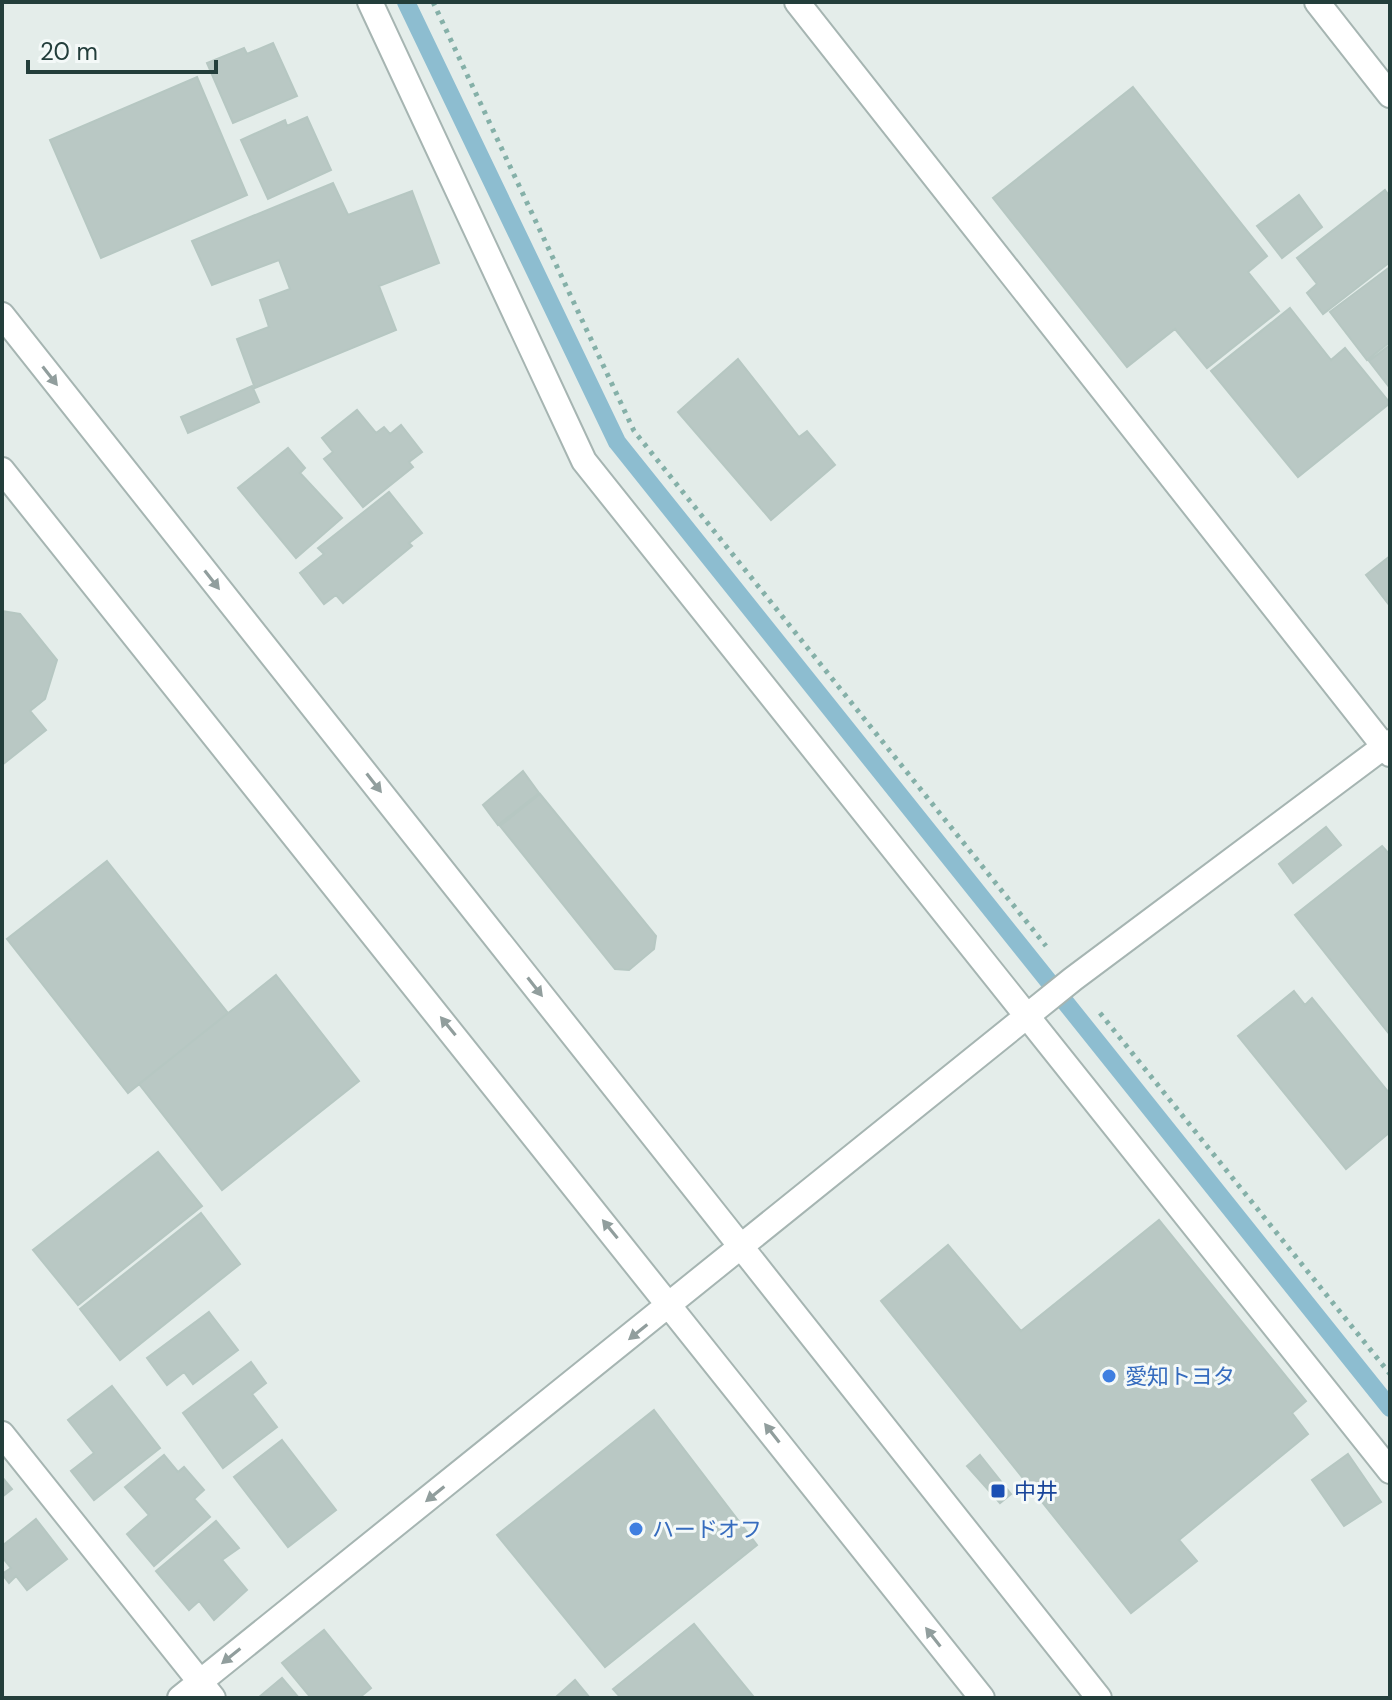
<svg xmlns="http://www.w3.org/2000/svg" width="1392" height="1700" viewBox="0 0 1392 1700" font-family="'DM Sans','Noto Sans JP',sans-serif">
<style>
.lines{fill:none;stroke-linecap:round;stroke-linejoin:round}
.stream{stroke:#8dbdd0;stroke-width:18}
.building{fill:#b9c8c4;stroke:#b6c7c2;stroke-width:2}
.minor-casing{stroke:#a6b5b2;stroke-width:28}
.path{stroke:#85b0a8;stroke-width:5;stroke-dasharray:4 6;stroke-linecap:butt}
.minor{stroke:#fff;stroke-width:24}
.oneway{fill:#919e9d}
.shop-dot{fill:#3f7fe0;stroke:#f4f9f8;stroke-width:3}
.transit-dot{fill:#1a4fb4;stroke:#f4f9f8;stroke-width:3}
.labels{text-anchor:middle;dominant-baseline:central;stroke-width:6;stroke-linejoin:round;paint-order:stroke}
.shop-label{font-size:22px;fill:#366cbe;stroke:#f4f9f8;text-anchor:start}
.transit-label{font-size:22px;fill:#164399;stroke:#f4f9f8;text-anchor:start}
</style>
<rect width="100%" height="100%" fill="#e4edea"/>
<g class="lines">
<path class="stream" d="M 406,2 L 617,442 L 1390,1408"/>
</g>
<path class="building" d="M 273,43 L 297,96 L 233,123 L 207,63 L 244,48 L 247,54 Z
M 197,77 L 247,195 L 101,258 L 50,140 Z
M 1133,87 L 1267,256 L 1248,272 L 1279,311 L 1207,368 L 1175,329 L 1127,367 L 993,198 Z
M 307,117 L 331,170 L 268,199 L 241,140 L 285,120 L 287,126 Z
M 333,183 L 348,215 L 412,191 L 439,263 L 379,286 L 396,330 L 255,388 L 237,339 L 269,327 L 260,300 L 290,289 L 279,260 L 212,285 L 192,241 Z
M 1385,190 L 1390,197 L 1390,262 L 1323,314 L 1307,293 L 1317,284 L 1297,258 Z
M 1299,195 L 1322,227 L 1282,258 L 1257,226 Z
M 1390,267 L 1390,342 L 1367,360 L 1330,312 Z
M 1290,308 L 1331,360 L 1345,348 L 1390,403 L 1298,477 L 1211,371 Z
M 1390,345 L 1390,388 L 1369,361 Z
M 738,359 L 799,437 L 807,431 L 835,465 L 771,520 L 678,412 Z
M 252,386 L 259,402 L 188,433 L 181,417 Z
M 357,410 L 376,433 L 384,427 L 390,434 L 401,425 L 422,452 L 409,462 L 413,467 L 363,507 L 324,459 L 333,452 L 322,438 Z
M 288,448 L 305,468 L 300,473 L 342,518 L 296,558 L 238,488 Z
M 389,492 L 422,533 L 409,543 L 412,546 L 343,603 L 336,595 L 324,604 L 300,573 L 324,554 L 318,548 Z
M 1390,556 L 1390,606 L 1366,575 Z
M 2,611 L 20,614 L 57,660 L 45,699 L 30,711 L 46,730 L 2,765 Z
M 523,771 L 539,793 L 498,825 L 483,805 Z
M 540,794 L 656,936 L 654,949 L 629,970 L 615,969 L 500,826 Z
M 1326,827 L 1341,845 L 1293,883 L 1279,864 Z
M 1382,846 L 1390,855 L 1390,1035 L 1295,915 Z
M 107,861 L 228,1013 L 128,1093 L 7,939 Z
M 276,975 L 359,1081 L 222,1190 L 139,1084 Z
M 1294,991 L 1305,1005 L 1312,998 L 1390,1094 L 1390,1132 L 1346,1169 L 1238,1036 Z
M 158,1152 L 202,1206 L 78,1305 L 33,1250 Z
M 201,1213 L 240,1264 L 120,1360 L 80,1309 Z
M 1159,1220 L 1306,1401 L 1292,1413 L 1308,1434 L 1179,1540 L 1197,1561 L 1131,1613 L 881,1301 L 948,1245 L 1021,1331 Z
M 209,1312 L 238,1350 L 193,1384 L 184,1372 L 167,1385 L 147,1358 Z
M 251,1362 L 266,1383 L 252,1394 L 277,1427 L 223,1468 L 183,1413 Z
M 112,1386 L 160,1448 L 94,1500 L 71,1471 L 94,1453 L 68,1420 Z
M 654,1410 L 757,1545 L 605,1667 L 497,1535 Z
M 282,1440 L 336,1510 L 288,1547 L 234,1477 Z
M 1348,1454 L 1381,1502 L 1344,1526 L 1312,1480 Z
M 164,1455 L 178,1472 L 184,1467 L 204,1490 L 194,1499 L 210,1517 L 154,1566 L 127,1534 L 149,1515 L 125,1487 Z
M 980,1455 L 1011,1494 L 1000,1503 L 967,1466 Z
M 2,1477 L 12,1489 L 2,1497 Z
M 36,1519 L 67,1559 L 27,1590 L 16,1576 L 9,1583 L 2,1574 L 11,1568 L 2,1557 L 2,1546 Z
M 216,1521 L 239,1548 L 222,1560 L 247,1590 L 214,1620 L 199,1601 L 189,1610 L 156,1571 Z
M 694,1624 L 753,1696 L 621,1698 L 613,1689 Z
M 324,1630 L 371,1688 L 359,1698 L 311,1698 L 282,1663 Z
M 282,1678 L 299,1698 L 258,1698 Z
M 575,1680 L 590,1698 L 557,1698 L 556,1697 Z"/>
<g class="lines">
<g class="minor-casing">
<path id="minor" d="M 370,2 L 584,461 L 1390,1471
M 797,2 L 1390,754
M 1317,2 L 1390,95
M 2,315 L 1099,1698
M 2,470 L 982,1698
M 2,1434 L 213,1698
M 180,1698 L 1073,979 L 1390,742"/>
</g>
<path class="path" d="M 433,2 L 634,431 L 1046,946
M 1100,1013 L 1390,1374"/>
<use href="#minor" class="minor"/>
</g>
<defs><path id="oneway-solid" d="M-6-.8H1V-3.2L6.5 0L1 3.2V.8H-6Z" transform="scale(2)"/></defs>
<g class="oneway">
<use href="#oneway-solid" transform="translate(50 376) rotate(52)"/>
<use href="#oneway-solid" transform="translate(212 580) rotate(52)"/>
<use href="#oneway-solid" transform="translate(374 783) rotate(52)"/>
<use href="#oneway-solid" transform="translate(535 987) rotate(52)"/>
<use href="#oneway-solid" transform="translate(448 1026) rotate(-129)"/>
<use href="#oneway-solid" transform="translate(610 1229) rotate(-129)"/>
<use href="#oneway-solid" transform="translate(638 1332) rotate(141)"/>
<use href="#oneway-solid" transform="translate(772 1433) rotate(-128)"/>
<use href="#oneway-solid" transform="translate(435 1494) rotate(141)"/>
<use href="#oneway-solid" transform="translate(933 1637) rotate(-128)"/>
<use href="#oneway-solid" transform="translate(231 1656) rotate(141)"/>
</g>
<g class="shop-dot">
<circle cx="1109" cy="1376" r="8"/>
<circle cx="636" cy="1529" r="8"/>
</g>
<rect class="transit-dot" x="990" y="1483" width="16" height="16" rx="4"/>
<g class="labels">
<g class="shop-label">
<text x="1125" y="1376">愛知トヨタ</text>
<text x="652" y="1529">ハードオフ</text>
</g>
<g class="transit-label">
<text x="1014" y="1491">中井</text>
</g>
</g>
<rect width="1392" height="1700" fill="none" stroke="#233e3b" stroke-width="8"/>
<path d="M28 60v12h188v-12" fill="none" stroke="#233e3b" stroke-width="4"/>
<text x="40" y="60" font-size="24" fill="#233e3b" stroke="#f4f9f8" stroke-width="6" paint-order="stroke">20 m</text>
</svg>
